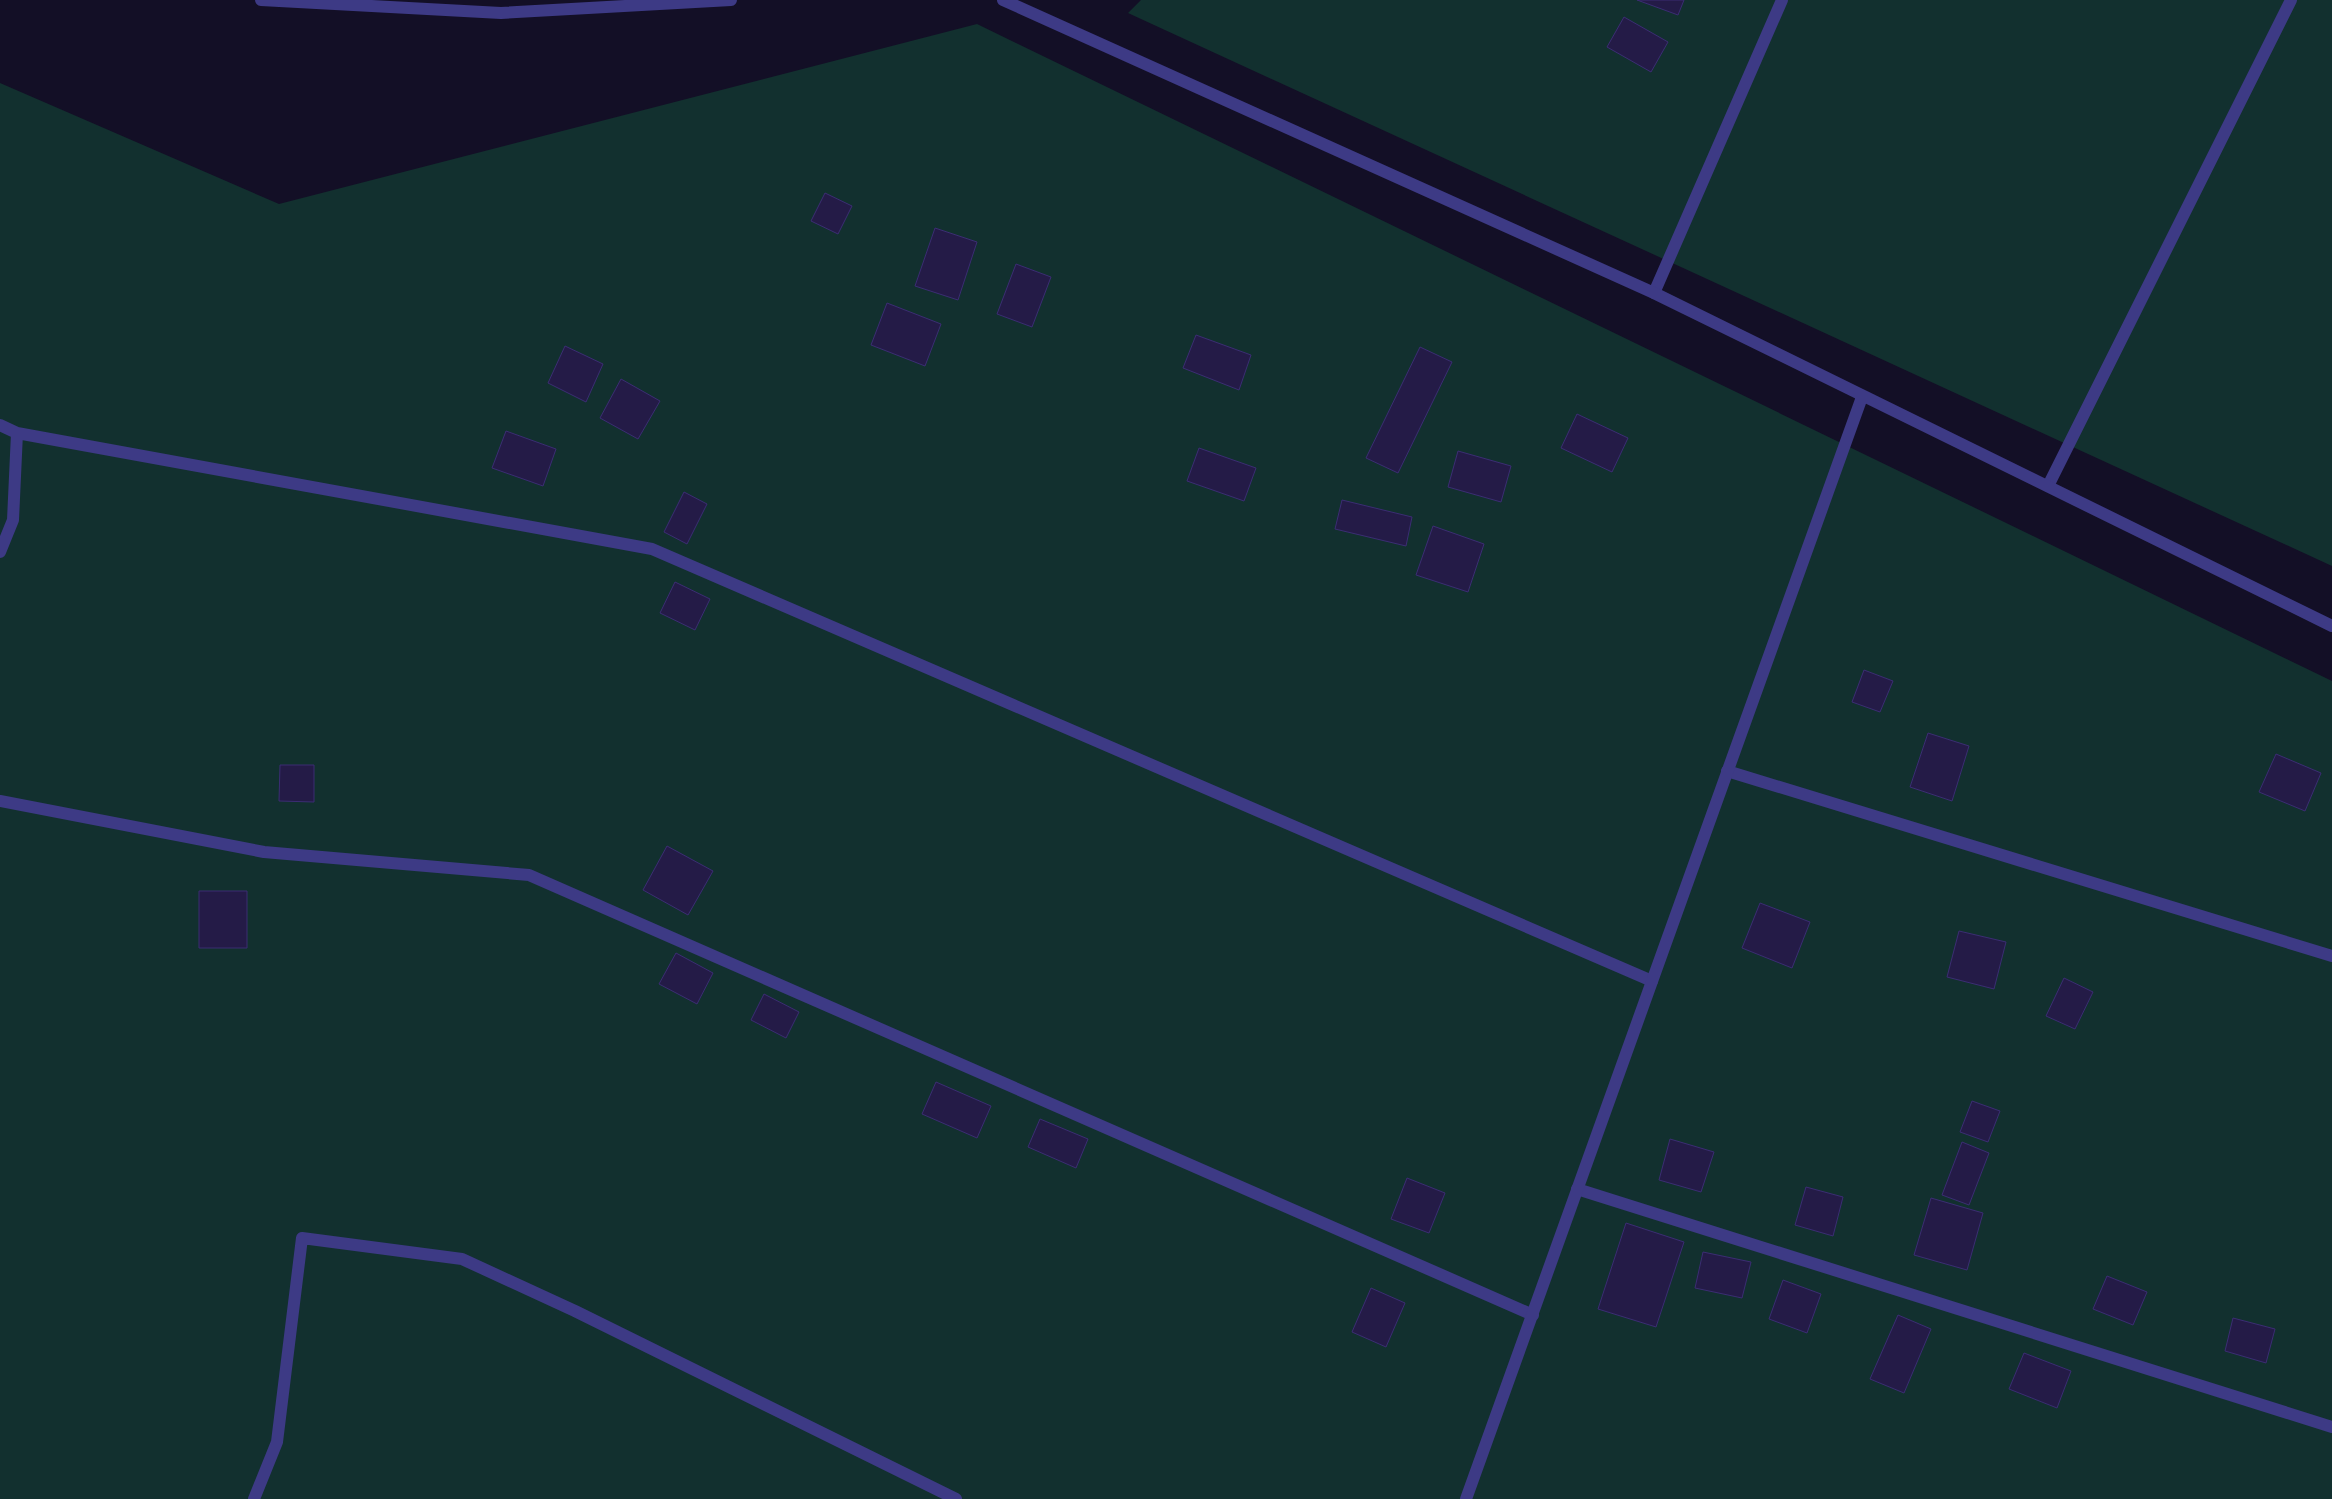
<svg xmlns="http://www.w3.org/2000/svg" width="2332" height="1499" viewBox="0 0 2332 1499" font-family="'Varela Round',sans-serif">
<style>
.green{fill:#12302f}
.building{fill:#241b47;stroke:#3b2d73}
.lines{fill:none;stroke-linecap:round;stroke-linejoin:round}
.lane{stroke:#3d3a85;stroke-width:12}
.street{stroke:#3d3a85;stroke-width:12}
</style>
<rect width="100%" height="100%" fill="#130f26"/>
<path class="green" d="M 1141,0 L 2332,0 L 2332,566 L 1128,13 Z
M 977,24 L 2332,681 L 2332,1499 L 0,1499 L 0,83 L 279,204 Z"/>
<path class="building" d="M 1637,0 L 1684,0 L 1678,15 Z
M 1624,17 L 1668,42 L 1651,72 L 1607,47 Z
M 825,193 L 852,206 L 838,234 L 811,221 Z
M 935,228 L 977,242 L 958,300 L 915,286 Z
M 1016,264 L 1051,277 L 1032,327 L 997,314 Z
M 887,303 L 941,324 L 925,366 L 871,345 Z
M 1196,335 L 1251,355 L 1239,390 L 1183,368 Z
M 565,346 L 603,364 L 586,402 L 548,383 Z
M 1420,347 L 1452,362 L 1398,473 L 1366,458 Z
M 621,379 L 660,401 L 638,439 L 600,418 Z
M 1577,414 L 1628,438 L 1612,472 L 1561,448 Z
M 506,431 L 556,449 L 543,486 L 492,468 Z
M 1199,448 L 1256,468 L 1244,501 L 1187,481 Z
M 1458,451 L 1511,466 L 1501,502 L 1448,487 Z
M 684,492 L 707,504 L 687,544 L 664,532 Z
M 1342,500 L 1412,517 L 1406,546 L 1335,529 Z
M 1433,526 L 1484,544 L 1468,592 L 1416,575 Z
M 675,582 L 710,599 L 695,630 L 660,613 Z
M 1864,670 L 1893,681 L 1880,712 L 1852,702 Z
M 1928,733 L 1969,746 L 1952,801 L 1910,787 Z
M 2276,754 L 2321,773 L 2305,811 L 2259,792 Z
M 280,765 L 314,765 L 314,802 L 279,801 Z
M 667,846 L 713,871 L 688,915 L 643,890 Z
M 199,891 L 247,891 L 247,948 L 199,948 Z
M 1760,903 L 1810,922 L 1792,968 L 1742,948 Z
M 1959,931 L 2006,942 L 1994,989 L 1947,977 Z
M 676,953 L 713,973 L 697,1004 L 659,984 Z
M 2064,978 L 2093,992 L 2075,1029 L 2046,1016 Z
M 764,994 L 799,1012 L 786,1038 L 751,1020 Z
M 936,1082 L 991,1106 L 977,1138 L 922,1114 Z
M 1972,1101 L 2000,1111 L 1988,1142 L 1960,1132 Z
M 1040,1119 L 1088,1139 L 1076,1168 L 1028,1147 Z
M 1670,1139 L 1714,1152 L 1701,1192 L 1659,1180 Z
M 1962,1142 L 1989,1153 L 1969,1205 L 1942,1195 Z
M 1407,1178 L 1445,1193 L 1429,1233 L 1391,1219 Z
M 1806,1187 L 1843,1197 L 1833,1236 L 1795,1225 Z
M 1931,1198 L 1983,1213 L 1967,1270 L 1914,1255 Z
M 1626,1223 L 1684,1242 L 1656,1327 L 1598,1309 Z
M 1703,1252 L 1751,1262 L 1742,1298 L 1695,1288 Z
M 2107,1276 L 2147,1292 L 2133,1325 L 2093,1309 Z
M 1783,1280 L 1821,1294 L 1807,1333 L 1769,1319 Z
M 1371,1288 L 1405,1303 L 1386,1347 L 1352,1332 Z
M 1898,1315 L 1931,1329 L 1904,1393 L 1870,1379 Z
M 2233,1318 L 2275,1329 L 2266,1363 L 2225,1351 Z
M 2024,1353 L 2071,1371 L 2057,1408 L 2009,1389 Z"/>
<g class="lines">
<path class="lane" d="M 1654,293 L 1782,0
M 0,425 L 17,433 L 652,549 L 1652,981
M 2048,486 L 2291,0
M 0,552 L 13,520 L 17,433
M 1727,771 L 2332,956
M 0,801 L 264,852 L 529,875 L 1533,1315
M 1577,1189 L 2332,1427
M 254,1499 L 277,1442 L 302,1238 L 462,1259 L 575,1311 L 956,1499"/>
<path class="street" d="M 261,0 L 501,13 L 731,0
M 1003,0 L 1654,293 L 2332,626
M 1466,1499 L 1862,397"/>
</g>
</svg>
